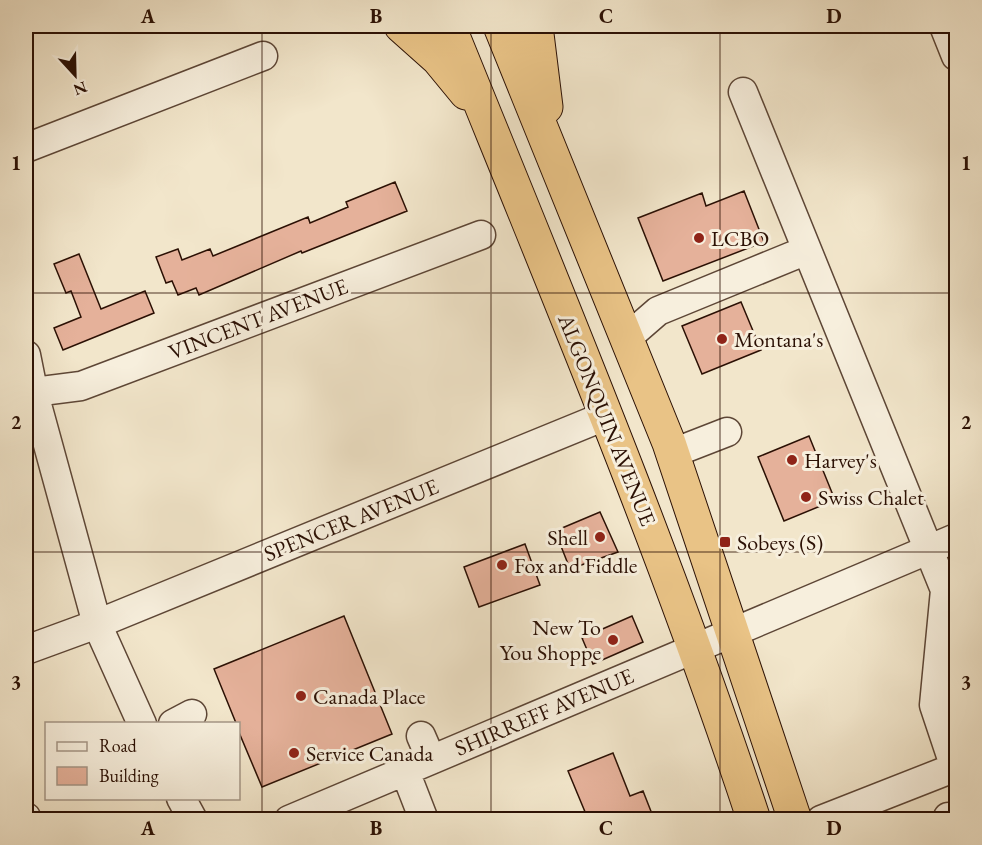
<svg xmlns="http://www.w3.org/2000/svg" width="982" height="845" viewBox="0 0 982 845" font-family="'EB Garamond',serif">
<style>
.building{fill:#e5b19a;stroke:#2b1004;stroke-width:1.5}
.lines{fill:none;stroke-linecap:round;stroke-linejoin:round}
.minor-casing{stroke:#5d4636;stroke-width:31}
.highway-casing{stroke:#2b1004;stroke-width:35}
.minor{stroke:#f7efdd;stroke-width:28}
.highway{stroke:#e9c386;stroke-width:33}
.grid{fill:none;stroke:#2b1004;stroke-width:1.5;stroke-opacity:0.55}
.poi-dot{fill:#8f2418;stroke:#f7efdd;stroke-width:2}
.labels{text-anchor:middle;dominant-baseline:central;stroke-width:6;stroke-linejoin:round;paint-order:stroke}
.poi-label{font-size:22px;fill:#2b1004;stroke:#f7efdd;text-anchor:start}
.street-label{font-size:22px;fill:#2b1004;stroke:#f7efdd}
.neatline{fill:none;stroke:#2b1004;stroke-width:2}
.grid-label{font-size:20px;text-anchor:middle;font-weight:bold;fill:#2b1004}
</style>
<rect width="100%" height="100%" fill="#f2e6cb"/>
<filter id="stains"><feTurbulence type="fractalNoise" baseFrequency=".00333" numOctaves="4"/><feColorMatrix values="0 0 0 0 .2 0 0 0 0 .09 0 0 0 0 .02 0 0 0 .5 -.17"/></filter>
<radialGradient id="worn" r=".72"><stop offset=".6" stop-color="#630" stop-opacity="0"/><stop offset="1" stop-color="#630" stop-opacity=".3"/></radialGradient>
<path class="building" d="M 395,182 L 407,211 L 302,253 L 301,251 L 199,295 L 196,288 L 178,295 L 172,281 L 166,283 L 156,257 L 178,249 L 182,260 L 210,249 L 213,256 L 308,217 L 310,223 L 348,207 L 346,202 Z
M 744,191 L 764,242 L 663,281 L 638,218 L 702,193 L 706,206 Z
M 79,254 L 101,309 L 145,291 L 154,313 L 63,350 L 54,328 L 81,317 L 71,291 L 66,293 L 54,264 Z
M 741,302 L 761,350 L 702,374 L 682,326 Z
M 809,436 L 835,500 L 784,521 L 758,457 Z
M 600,512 L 618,552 L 570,569 L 555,531 Z
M 525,544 L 540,585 L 479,607 L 464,567 Z
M 344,616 L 392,734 L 262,787 L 238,730 L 238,723 L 236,723 L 214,669 Z
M 632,616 L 643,642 L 593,664 L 582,638 Z
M 613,753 L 630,796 L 643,791 L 654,819 L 588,819 L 568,771 Z"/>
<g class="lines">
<g class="minor-casing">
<path id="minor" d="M 944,26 L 956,56
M 743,92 L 945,590 L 934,705 L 955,768
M 26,148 L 263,56
M 628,337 L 658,311 L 807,250
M 26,355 L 33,390 L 97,624 L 142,724
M 26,393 L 81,386 L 481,235
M 673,453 L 727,432
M 26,650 L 97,624 L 605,416
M 173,724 L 192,714
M 421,736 L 431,759
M 405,771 L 424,820
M 181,798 L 193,820
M 26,817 L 27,820
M 948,817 L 949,820
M 289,820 L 956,538
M 821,820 L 956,767"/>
</g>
<g class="highway-casing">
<path id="highway" d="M 401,26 L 438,59 L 466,93
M 449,26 C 555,288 665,550 754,820
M 500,26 L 669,443 L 795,820
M 536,26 L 546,107"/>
</g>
<use href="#minor" class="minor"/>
<use href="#highway" class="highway"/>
</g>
<path class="grid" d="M 262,26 L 262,820M 491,26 L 491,820M 720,26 L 720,820M 26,293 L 956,293M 26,552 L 956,552"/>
<g class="poi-dot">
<circle cx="699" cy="238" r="6"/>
<circle cx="722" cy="339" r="6"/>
<circle cx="792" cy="460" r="6"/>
<circle cx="806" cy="497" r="6"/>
<circle cx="600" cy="537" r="6"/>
<rect x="719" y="536" width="12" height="12" rx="3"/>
<circle cx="502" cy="565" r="6"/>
<circle cx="613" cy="640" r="6"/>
<circle cx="301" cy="696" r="6"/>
<circle cx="294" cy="753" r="6"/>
</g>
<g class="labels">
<g class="poi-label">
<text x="711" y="238">LCBO</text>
<text x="734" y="339">Montana's</text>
<text x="804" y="460">Harvey's</text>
<text x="818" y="497">Swiss Chalet</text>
<text x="588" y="537" text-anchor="end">Shell</text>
<text x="737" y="542">Sobeys (S)</text>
<text x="514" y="565">Fox and Fiddle</text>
<text x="601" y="627" text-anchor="end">New To<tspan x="601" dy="25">You Shoppe</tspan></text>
<text x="313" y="696">Canada Place</text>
<text x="306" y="753">Service Canada</text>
</g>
<g class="street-label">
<text transform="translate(258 319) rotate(-21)">VINCENT AVENUE</text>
<text transform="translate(607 420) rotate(68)">ALGONQUIN AVENUE</text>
<text transform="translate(351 520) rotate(-22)">SPENCER AVENUE</text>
<text transform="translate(544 712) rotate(-23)">SHIRREFF AVENUE</text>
</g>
</g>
<rect width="982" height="845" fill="none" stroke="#f2e6cb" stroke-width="66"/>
<rect x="45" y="722" width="195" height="78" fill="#f7efdd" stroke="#a59686" stroke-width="1.5"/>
<rect x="57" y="742" width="30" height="9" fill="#f7efdd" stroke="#a59686" stroke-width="1.5"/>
<text x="99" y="752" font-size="18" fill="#2b1004">Road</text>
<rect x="57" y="767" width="30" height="18" fill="#e5b19a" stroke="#a59686" stroke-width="1.5"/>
<text x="99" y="782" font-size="18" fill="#2b1004">Building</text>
<g transform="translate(75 75) rotate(158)" stroke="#f7efdd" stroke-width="4.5" paint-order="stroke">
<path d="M0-4.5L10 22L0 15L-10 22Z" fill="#2b1004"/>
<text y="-9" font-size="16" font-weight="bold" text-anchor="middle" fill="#2b1004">N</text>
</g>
<rect x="33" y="33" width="916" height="779" class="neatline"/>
<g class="grid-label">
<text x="148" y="23">A</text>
<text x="376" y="23">B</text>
<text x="606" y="23">C</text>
<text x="834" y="23">D</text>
<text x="16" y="170">1</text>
<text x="966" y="170">1</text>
<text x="16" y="429">2</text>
<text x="966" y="429">2</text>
<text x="16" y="689">3</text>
<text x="966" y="689">3</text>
<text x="148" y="835">A</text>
<text x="376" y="835">B</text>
<text x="606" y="835">C</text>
<text x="834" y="835">D</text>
</g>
<rect width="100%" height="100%" filter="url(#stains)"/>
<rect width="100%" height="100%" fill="url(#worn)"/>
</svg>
